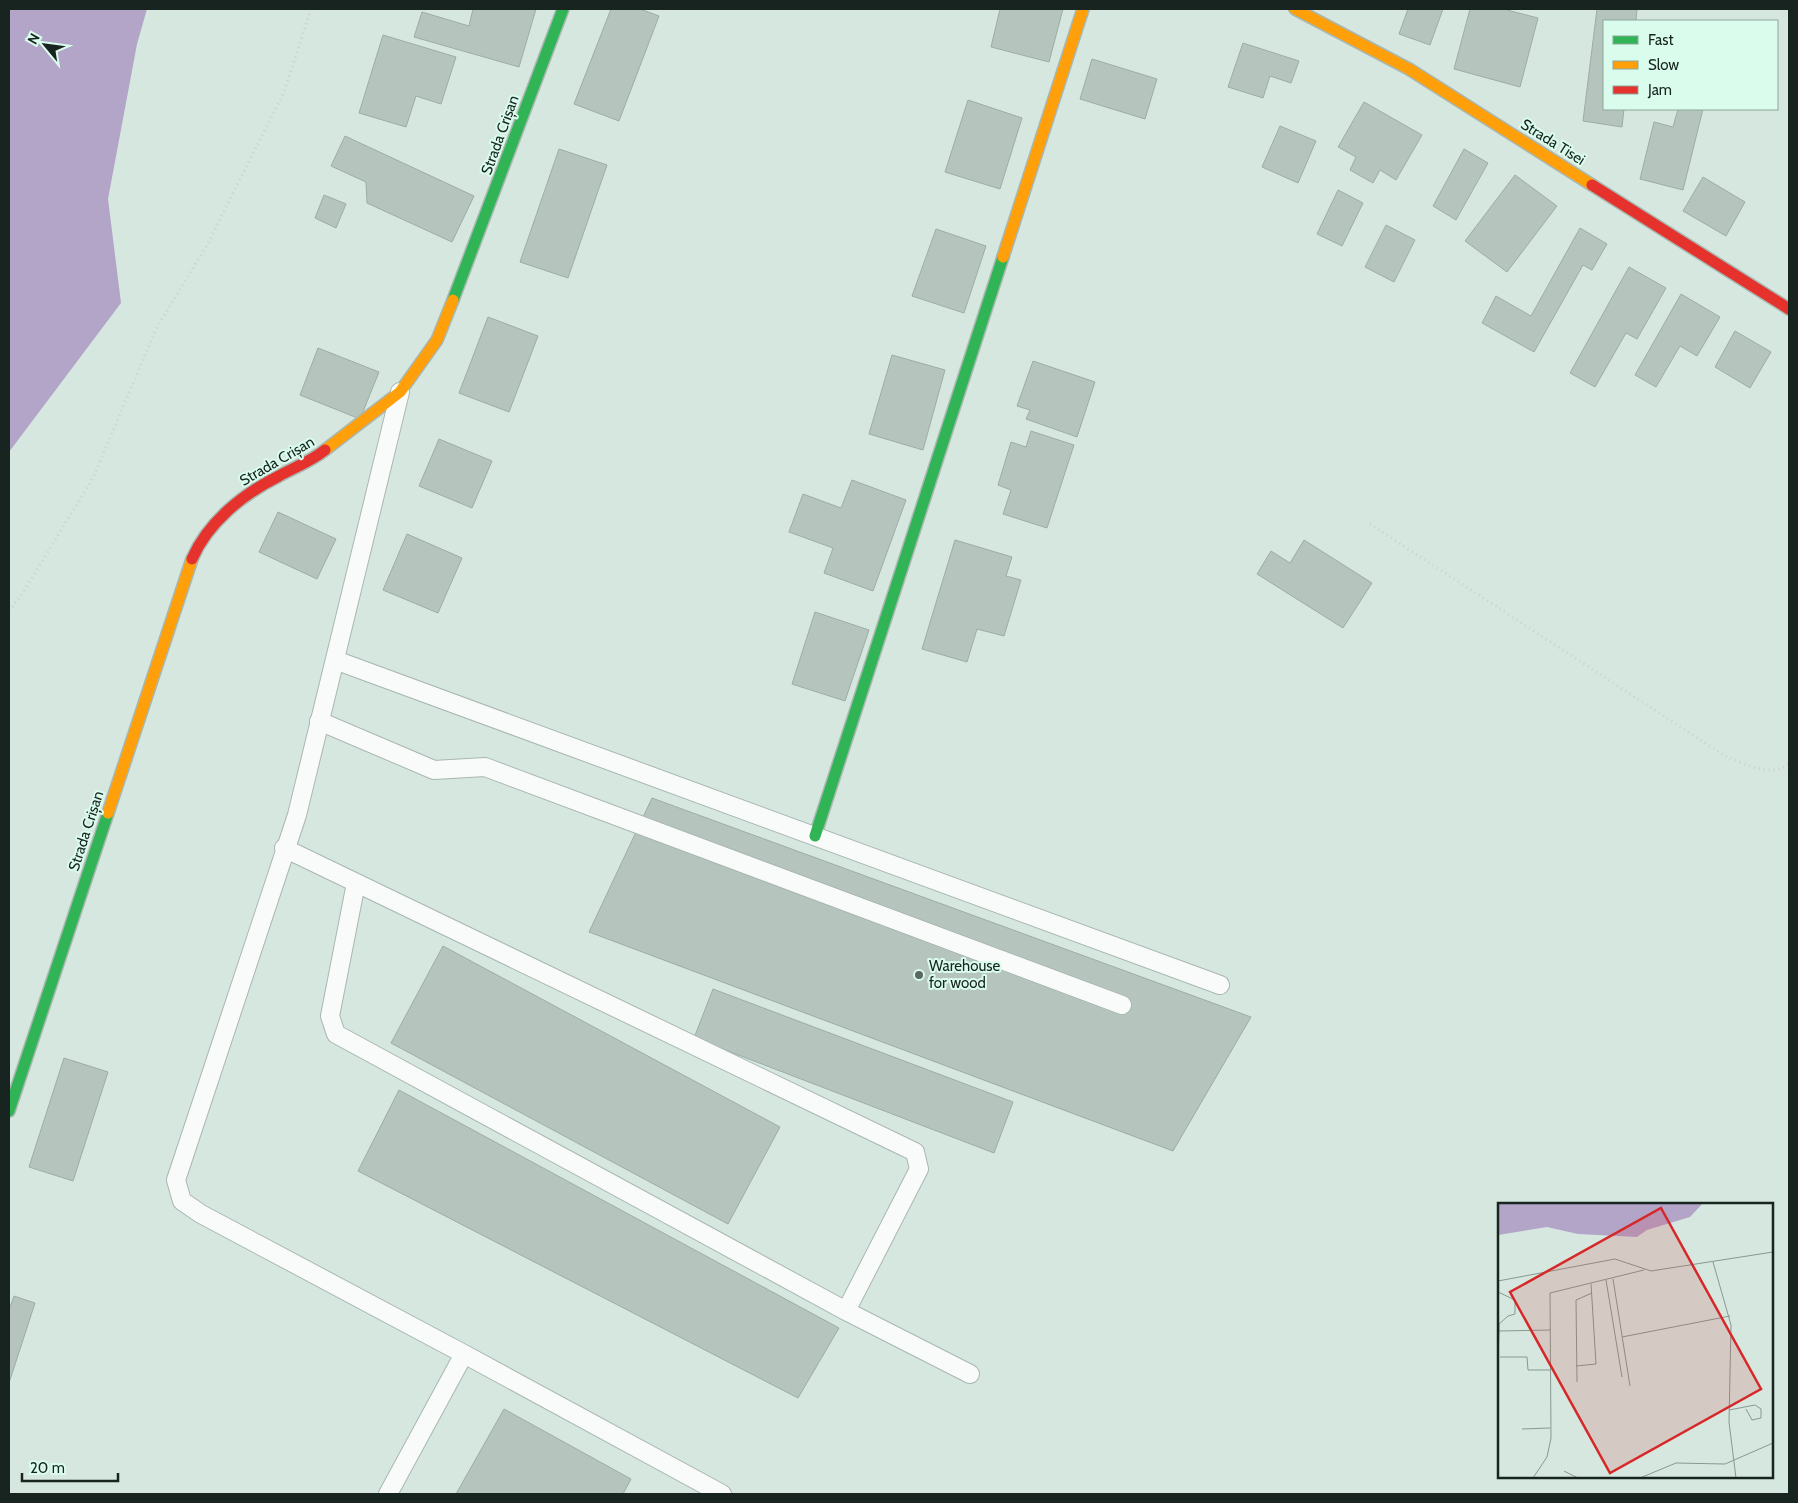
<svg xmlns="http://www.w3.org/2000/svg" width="1798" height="1503" viewBox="0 0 1798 1503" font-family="Cabin,sans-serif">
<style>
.water{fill:#b3a5c8}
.building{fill:#b6c4be;stroke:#9eaca6}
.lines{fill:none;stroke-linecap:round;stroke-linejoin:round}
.lane-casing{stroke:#a9b7b1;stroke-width:20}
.fast-casing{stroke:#a9b7b1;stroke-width:14}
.slow-casing{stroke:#a9b7b1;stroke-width:14}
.jam-casing{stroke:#a9b7b1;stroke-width:14}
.path{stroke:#ccd1cf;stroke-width:3;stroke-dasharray:1 4;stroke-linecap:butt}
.lane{stroke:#f9fbfa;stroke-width:18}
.fast{stroke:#30b455;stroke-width:11}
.slow{stroke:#ff9f0a;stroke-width:11}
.jam{stroke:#e5322d;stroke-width:11}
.poi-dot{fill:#5a6862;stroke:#dafced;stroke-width:2}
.labels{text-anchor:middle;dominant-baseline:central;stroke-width:4;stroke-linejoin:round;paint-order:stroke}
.street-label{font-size:15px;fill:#18241f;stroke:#dafced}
.poi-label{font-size:15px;fill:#18241f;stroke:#dafced;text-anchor:start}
.inset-road{fill:none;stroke:#899992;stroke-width:1}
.view{fill:#d62828;fill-opacity:0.15;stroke:#d62828;stroke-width:2.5}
.inset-edge{fill:none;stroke:#18241f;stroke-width:2.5}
</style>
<rect width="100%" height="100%" fill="#d5e7df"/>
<path class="water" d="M 9,9 L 147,9 L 137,44 L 108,199 L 121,303 L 9,452 Z"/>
<path class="building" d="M 473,9 L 536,9 L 519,67 L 414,37 L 422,12 L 469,26 Z
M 611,9 L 640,9 L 659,16 L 619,121 L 574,104 Z
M 1000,9 L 1063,9 L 1049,62 L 991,47 Z
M 1408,9 L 1443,9 L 1430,45 L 1399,34 Z
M 1470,9 L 1508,9 L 1507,10 L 1538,18 L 1520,87 L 1454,69 Z
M 1597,9 L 1637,9 L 1636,21 L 1604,21 L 1604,109 L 1624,109 L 1622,127 L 1583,121 Z
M 383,35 L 456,57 L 441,104 L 416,96 L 406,127 L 359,113 Z
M 1243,43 L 1299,61 L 1291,83 L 1270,76 L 1263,98 L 1228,87 Z
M 1092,59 L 1157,79 L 1145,119 L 1080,99 Z
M 968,100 L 1022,118 L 1000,189 L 945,172 Z
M 1364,102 L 1422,135 L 1396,180 L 1380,170 L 1373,183 L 1350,170 L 1356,157 L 1338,147 Z
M 1678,109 L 1703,109 L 1683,190 L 1640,179 L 1654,122 L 1673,127 Z
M 1280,126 L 1316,141 L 1298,183 L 1262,167 Z
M 345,136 L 474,196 L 452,242 L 367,203 L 366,182 L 331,166 Z
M 559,149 L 607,165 L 568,278 L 520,262 Z
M 1464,149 L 1488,163 L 1456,220 L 1433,206 Z
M 1515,175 L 1557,206 L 1507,272 L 1465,241 Z
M 1703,177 L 1745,202 L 1726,236 L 1683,211 Z
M 1338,190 L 1363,203 L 1342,246 L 1317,234 Z
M 324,195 L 346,204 L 336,228 L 315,218 Z
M 1386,225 L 1415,240 L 1394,282 L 1365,267 Z
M 1580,228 L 1607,244 L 1592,270 L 1583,265 L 1534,352 L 1482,323 L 1496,296 L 1531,316 Z
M 936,229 L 986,246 L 964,313 L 912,296 Z
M 1629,267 L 1666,288 L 1637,339 L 1626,333 L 1595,387 L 1570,373 Z
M 1681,294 L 1720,317 L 1697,356 L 1680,346 L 1656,387 L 1635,375 Z
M 488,317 L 538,336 L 509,412 L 459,393 Z
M 1735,331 L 1771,352 L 1750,388 L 1715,367 Z
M 318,348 L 379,372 L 360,419 L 300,395 Z
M 892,355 L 945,370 L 923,450 L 869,434 Z
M 1033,361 L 1095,382 L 1077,437 L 1026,419 L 1030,410 L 1017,406 Z
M 1031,431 L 1074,445 L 1047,528 L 1003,514 L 1011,490 L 998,485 L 1011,442 L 1026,447 Z
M 439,439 L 492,461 L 472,508 L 419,486 Z
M 852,480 L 906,500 L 873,591 L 824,573 L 833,548 L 789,532 L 803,494 L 841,508 Z
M 278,512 L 336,539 L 317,579 L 259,552 Z
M 407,534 L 462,558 L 438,613 L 383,590 Z
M 955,540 L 1012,557 L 1006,576 L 1021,580 L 1004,636 L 977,629 L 967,662 L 922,649 Z
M 1304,540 L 1372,583 L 1343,628 L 1257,574 L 1271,551 L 1290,563 Z
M 815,612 L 869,630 L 845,701 L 792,684 Z
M 652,798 L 1251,1017 L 1173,1151 L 589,932 Z
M 443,946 L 780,1127 L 728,1224 L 391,1043 Z
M 713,989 L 1013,1102 L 994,1153 L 694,1038 Z
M 64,1058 L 108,1072 L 73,1181 L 29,1167 Z
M 399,1090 L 839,1328 L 798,1398 L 358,1171 Z
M 14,1296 L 35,1303 L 9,1383 L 9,1310 Z
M 504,1409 L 631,1479 L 623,1494 L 456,1494 Z"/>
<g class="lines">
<g class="lane-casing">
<path id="lane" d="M 400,392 L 297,815 L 176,1180 L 182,1201 L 201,1214 L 464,1354 L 722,1494
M 335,660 L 1220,985
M 319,721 L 434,770 L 485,767 L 1122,1005
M 284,848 L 915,1152 L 919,1169 L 846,1311
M 356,883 L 330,1016 L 336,1034 L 846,1311 L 970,1374
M 388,1494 L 464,1354"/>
</g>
<g class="fast-casing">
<path id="fast" d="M 453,300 L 563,9
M 815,836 L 1003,257
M 9,1111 L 108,813"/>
</g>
<g class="slow-casing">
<path id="slow" d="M 1295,9 L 1409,69 L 1592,185
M 1003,257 L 1083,9
M 325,450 L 400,392 L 437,340 L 453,300
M 108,813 L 192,559"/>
</g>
<g class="jam-casing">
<path id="jam" d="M 1592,185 L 1789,309
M 192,559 C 208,522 243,494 279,476 C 295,467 310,462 325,450"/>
</g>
<path class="path" d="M 1370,524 L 1725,756 C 1745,763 1770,779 1789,764
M 9,611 L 22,594 L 93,478 L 156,329 L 207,245 L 284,92 L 311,9"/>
<use href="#lane" class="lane"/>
<use href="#fast" class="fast"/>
<use href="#slow" class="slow"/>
<use href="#jam" class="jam"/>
</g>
<circle class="poi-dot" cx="919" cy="975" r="5"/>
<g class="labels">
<g class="street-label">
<text transform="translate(500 135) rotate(-70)">Strada Crișan</text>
<text transform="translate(1553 142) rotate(32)">Strada Tisei</text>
<text transform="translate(277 461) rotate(-30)">Strada Crișan</text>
<text transform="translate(86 831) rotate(-72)">Strada Crișan</text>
</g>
<g class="poi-label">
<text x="929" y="966">Warehouse<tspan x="929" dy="17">for wood</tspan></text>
</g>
</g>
<g transform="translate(1498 1203)">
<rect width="275" height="275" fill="#d5e7df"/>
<path d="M 0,0 L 205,0 L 192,14 L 149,27 L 139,34 L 80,31 L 49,24 L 0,32 Z" fill="#b3a5c8"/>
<path class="inset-road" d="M 215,59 L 233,122 L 231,219 L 238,275M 115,76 L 132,183M 108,77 L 124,174M 0,78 L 117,56 L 153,68 L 275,49M 0,89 L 17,97 L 17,111 L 10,113 L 1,121 L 1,128M 124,134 L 232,113M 0,154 L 1,128 L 53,127M 2,154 L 29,154 L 30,167 L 53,167M 78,163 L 98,161 L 93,81M 79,179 L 78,97 L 94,90M 231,207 L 257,202 L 263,206 L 263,215 L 254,217 L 248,206M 24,226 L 52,225M 66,268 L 80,275M 35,275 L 49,254 L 53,235 L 52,90 L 146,67M 142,275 L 178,260 L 227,261 L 275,240"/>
<path class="view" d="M 163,5 L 263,186 L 112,270 L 12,89 Z"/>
<rect width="275" height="275" class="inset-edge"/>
</g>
<rect width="1798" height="1503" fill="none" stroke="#18241f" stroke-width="20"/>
<rect x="1603" y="20" width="175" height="90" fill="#dafced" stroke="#8ca69b"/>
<rect x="1613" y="36" width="25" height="8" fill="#30b455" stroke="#8ca69b"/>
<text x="1648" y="45" font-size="15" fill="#18241f">Fast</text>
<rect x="1613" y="61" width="25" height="8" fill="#ff9f0a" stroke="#8ca69b"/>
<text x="1648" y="70" font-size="15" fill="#18241f">Slow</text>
<rect x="1613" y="86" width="25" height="8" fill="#e5322d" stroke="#8ca69b"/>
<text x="1648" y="95" font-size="15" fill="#18241f">Jam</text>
<g transform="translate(45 45) rotate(299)" stroke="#dafced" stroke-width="4" paint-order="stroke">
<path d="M0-4L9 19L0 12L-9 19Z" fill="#18241f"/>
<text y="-8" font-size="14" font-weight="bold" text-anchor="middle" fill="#18241f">N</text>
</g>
<path d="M22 1473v8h96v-8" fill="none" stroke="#18241f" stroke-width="2.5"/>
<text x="30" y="1473" font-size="15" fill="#18241f" stroke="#dafced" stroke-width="4" paint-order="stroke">20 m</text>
</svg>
